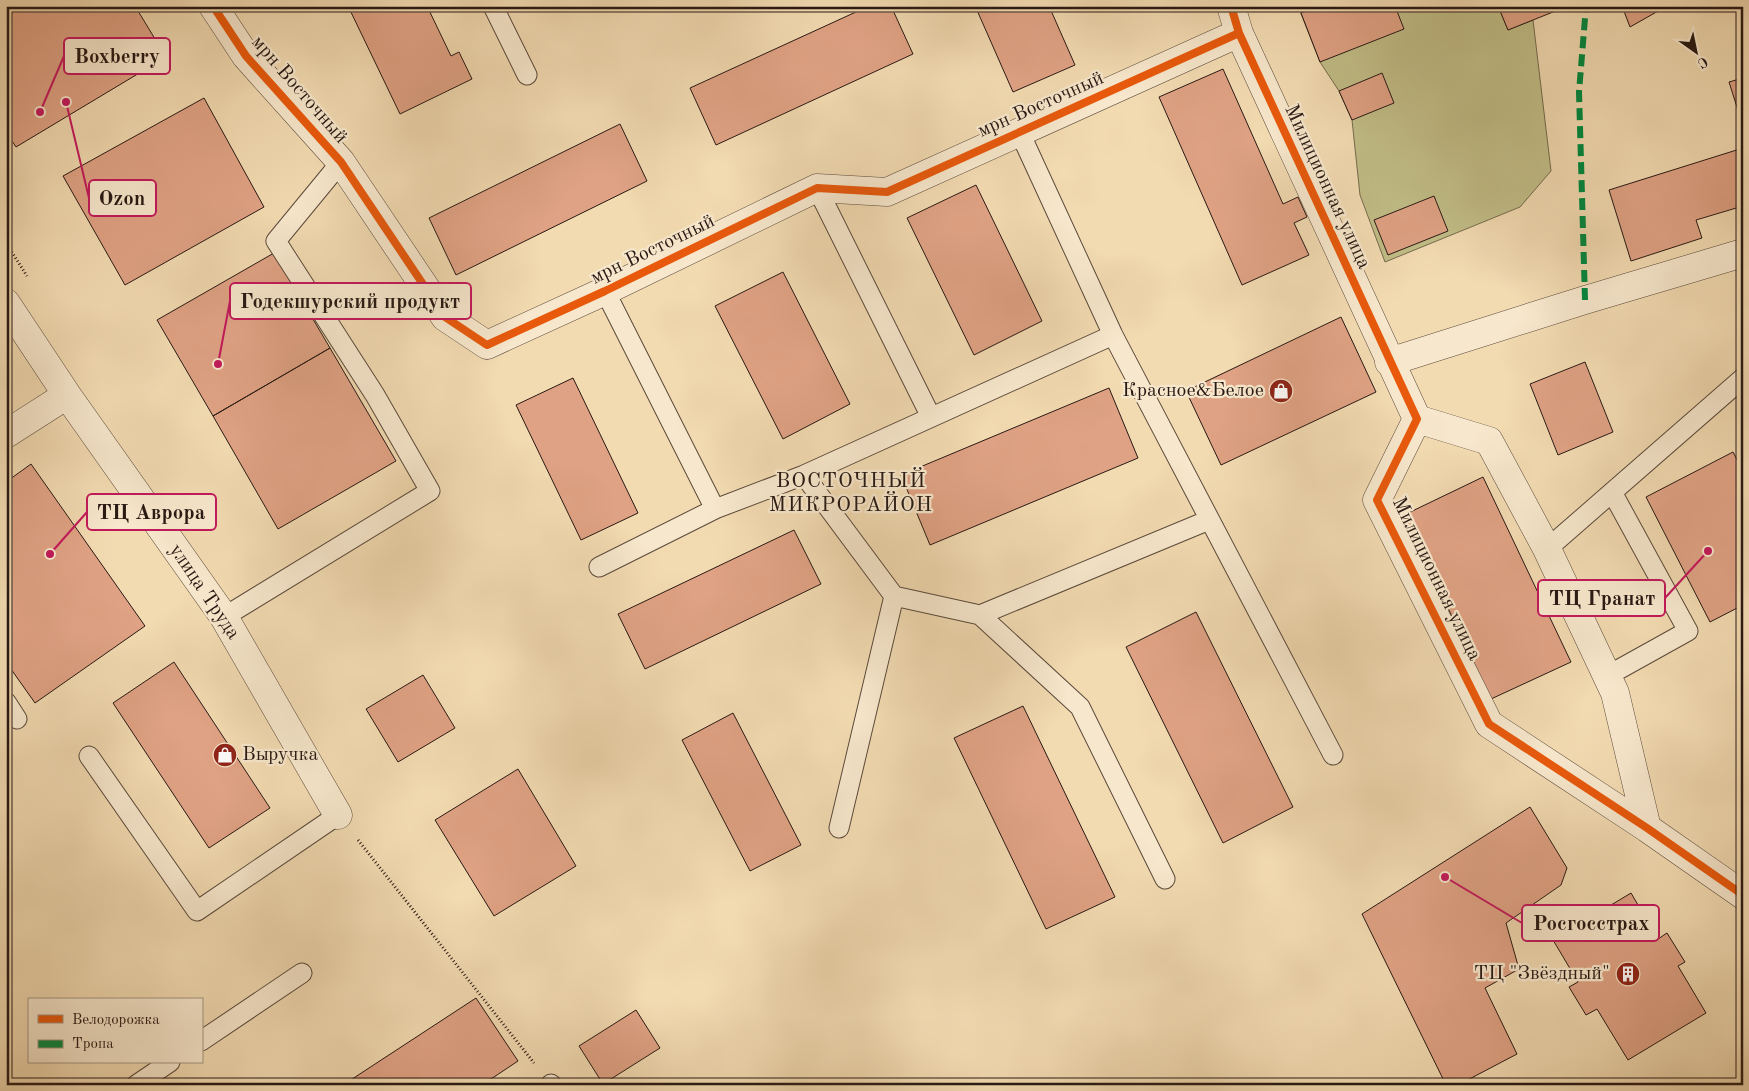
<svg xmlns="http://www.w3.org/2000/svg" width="1749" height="1091" viewBox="0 0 1749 1091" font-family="'Old Standard TT',serif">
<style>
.green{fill:#c1bd87;stroke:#746b4e}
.building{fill:#dfa284;stroke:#281914}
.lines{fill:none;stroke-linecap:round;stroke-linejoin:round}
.service-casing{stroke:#5a493b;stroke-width:21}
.minor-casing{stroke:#5a493b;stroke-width:29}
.path{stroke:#281914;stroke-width:3;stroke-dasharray:1 2.5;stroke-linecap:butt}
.service{stroke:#f7e7cc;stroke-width:19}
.minor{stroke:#f7e7cc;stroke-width:28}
.quiet{stroke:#00873e;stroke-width:6;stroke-dasharray:12 6;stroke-linecap:butt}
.cycleway-casing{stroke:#f7e7cc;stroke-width:11}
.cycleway{stroke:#e8590c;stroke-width:8}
.labels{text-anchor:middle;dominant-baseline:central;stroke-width:4.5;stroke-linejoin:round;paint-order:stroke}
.street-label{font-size:20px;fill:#281914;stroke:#f7e7cc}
.poi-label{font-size:20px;fill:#281914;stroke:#f7e7cc;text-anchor:end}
.neighbourhood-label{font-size:21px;letter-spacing:1px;fill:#281914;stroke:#f7e7cc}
.leader{fill:none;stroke:#c2185b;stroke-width:2}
.callout-dot{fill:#c2185b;stroke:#f7e7cc;stroke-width:2}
.callout{fill:#f7e7cc;stroke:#c2185b;stroke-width:2}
.callout-label{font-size:21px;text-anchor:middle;font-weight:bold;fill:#281914}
</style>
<rect width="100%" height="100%" fill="#f2dab1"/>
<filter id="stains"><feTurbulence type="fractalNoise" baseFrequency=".004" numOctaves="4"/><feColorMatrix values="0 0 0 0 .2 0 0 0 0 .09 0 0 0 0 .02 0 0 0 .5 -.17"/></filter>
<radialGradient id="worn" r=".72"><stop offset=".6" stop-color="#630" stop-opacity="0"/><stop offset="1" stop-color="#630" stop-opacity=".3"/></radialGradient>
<path class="green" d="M 1298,6 L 1498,6 L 1508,30 L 1533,20 L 1551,171 L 1520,207 L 1385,262 L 1360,195 L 1352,120 L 1339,91 L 1320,62 Z"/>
<path class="building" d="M 6,6 L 135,6 L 166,57 L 16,147 L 6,132 Z
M 348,6 L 427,6 L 451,56 L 459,52 L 472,79 L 400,114 Z
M 869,6 L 891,6 L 913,54 L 716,145 L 690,88 Z
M 979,6 L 1049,6 L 1075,65 L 1013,92 L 976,8 Z
M 1319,6 L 1395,6 L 1404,29 L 1320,62 L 1301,13 Z
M 1498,6 L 1563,6 L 1563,8 L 1508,30 Z
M 1622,6 L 1667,6 L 1630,27 Z
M 1223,69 L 1283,204 L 1298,197 L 1307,217 L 1294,223 L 1309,255 L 1242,285 L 1159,97 Z
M 1382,73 L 1394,103 L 1352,120 L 1339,91 Z
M 1743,78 L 1743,126 L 1729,82 Z
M 204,98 L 264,207 L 125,285 L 63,176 Z
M 620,124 L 647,181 L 456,275 L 429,218 Z
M 1743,148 L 1743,206 L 1696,220 L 1702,238 L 1631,261 L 1609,190 Z
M 976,185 L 1042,321 L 974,355 L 907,218 Z
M 1434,196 L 1448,231 L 1388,255 L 1374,220 Z
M 274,253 L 330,348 L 213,416 L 157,320 Z
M 783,272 L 850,404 L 783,439 L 715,306 Z
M 1341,317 L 1376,392 L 1221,465 L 1186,391 Z
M 330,348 L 396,461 L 278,529 L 213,416 Z
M 1585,362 L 1613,432 L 1558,455 L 1530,384 Z
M 573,378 L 638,513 L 581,540 L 516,405 Z
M 1109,388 L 1138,458 L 930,545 L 901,475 Z
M 1733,452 L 1743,471 L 1743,605 L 1710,622 L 1646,497 Z
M 31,464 L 145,626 L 35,703 L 6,662 L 6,482 Z
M 1483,477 L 1571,662 L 1491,699 L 1404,515 Z
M 794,530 L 821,584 L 645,669 L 618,614 Z
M 1196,612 L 1293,807 L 1223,843 L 1126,647 Z
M 174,662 L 270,808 L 209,848 L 113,703 Z
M 423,675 L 455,728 L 398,762 L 366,709 Z
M 1023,706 L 1115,897 L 1046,929 L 954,738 Z
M 733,713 L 801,845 L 750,871 L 682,740 Z
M 518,769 L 576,866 L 494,916 L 435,820 Z
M 1530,807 L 1567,868 L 1561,885 L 1506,923 L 1519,969 L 1485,988 L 1517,1054 L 1458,1085 L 1446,1085 L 1362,914 Z
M 1631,893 L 1658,939 L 1667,933 L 1685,962 L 1678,966 L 1706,1013 L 1628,1060 L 1597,1009 L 1586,1015 L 1569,987 L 1578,982 L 1553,940 Z
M 476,998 L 518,1061 L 482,1085 L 343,1085 Z
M 636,1010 L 660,1048 L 603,1084 L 579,1046 Z"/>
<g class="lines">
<g class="service-casing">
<path id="service" d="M 493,6 L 527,75
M 1020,133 L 1113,335 L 1333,755
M 817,188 L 931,417
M 605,291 L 715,509 L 804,475 L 1113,335
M 804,475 L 894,596 L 980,615 L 1209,520
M 1547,549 L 1743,378
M 599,567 L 715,509
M 980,615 L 1080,707 L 1165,879
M 224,617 L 430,491 L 375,395 L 276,241 L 341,162
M 1607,676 L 1688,631 L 1612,492
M 6,702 L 17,719
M 89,756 L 197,911 L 338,815
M 839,828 L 894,596
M 201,1041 L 302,973
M 136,1085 L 170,1062
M 551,1085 L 551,1084"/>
</g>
<g class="minor-casing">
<path id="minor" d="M 213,6 L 246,56 L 341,162 L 445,317 L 487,345 L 605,291 L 817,188 L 887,192 L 1239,33
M 1231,6 L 1239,33 L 1417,419 L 1377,500 L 1489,724 L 1647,828 L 1743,895
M 6,303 L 67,395 L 224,617 L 338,815
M 1389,362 L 1585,300 L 1743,253
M 1417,419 L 1489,441 L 1547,549 L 1615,693 L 1647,828
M 6,434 L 67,395"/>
</g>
<path class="path" d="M 6,243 L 27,276
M 358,840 L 534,1063"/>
<use href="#service" class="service"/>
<use href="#minor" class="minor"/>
<path class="quiet" d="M 1585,300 L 1579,92 L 1586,6"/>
<g class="cycleway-casing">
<path id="cycleway" d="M 213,6 L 246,56 L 341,162 L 445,317 L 487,345 L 605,291 L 817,188 L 887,192 L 1239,33
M 1231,6 L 1239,33 L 1417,419 L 1377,500 L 1489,724 L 1647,828 L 1743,895"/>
</g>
<use href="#cycleway" class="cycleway"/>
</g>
<defs>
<g id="shop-disc" transform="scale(1.25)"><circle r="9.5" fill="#8f2418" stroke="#f7e7cc"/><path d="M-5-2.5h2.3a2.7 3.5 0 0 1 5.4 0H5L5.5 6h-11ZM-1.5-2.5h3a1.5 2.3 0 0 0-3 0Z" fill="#fff"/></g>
<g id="building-disc" transform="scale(1.25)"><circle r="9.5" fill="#8f2418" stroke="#f7e7cc"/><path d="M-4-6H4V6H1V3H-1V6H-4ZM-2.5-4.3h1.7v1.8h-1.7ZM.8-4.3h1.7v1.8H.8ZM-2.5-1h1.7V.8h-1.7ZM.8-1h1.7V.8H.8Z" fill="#fff"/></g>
</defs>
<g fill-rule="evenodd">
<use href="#shop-disc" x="1281" y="391"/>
<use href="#shop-disc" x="225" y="755"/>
<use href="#building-disc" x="1628" y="974"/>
</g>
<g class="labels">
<g class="street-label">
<text transform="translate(299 90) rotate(49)">мрн Восточный</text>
<text transform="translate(1041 105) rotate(-24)">мрн Восточный</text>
<text transform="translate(1327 187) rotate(65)">Милиционная улица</text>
<text transform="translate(653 250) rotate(-26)">мрн Восточный</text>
<text transform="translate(1436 579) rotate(64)">Милиционная улица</text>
<text transform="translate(204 592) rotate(56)">улица Труда</text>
</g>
<g class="poi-label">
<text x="1264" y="391">Красное&amp;Белое</text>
<text x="242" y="755" text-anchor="start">Выручка</text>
<text x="1610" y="974">ТЦ "Звёздный"</text>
</g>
<g class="neighbourhood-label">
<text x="851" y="481">ВОСТОЧНЫЙ<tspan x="851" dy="24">МИКРОРАЙОН</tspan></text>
</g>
</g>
<path class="leader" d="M40 112L64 56M66 102L89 198M218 364L230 301M50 554L87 512M1708 551L1665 598M1445 877L1522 923"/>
<g class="callout-dot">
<circle cx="40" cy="112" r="5"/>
<circle cx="66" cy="102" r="5"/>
<circle cx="218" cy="364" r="5"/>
<circle cx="50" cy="554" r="5"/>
<circle cx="1708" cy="551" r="5"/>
<circle cx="1445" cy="877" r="5"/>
</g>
<g class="callout">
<rect x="64" y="38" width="106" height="36" rx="5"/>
<rect x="89" y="180" width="67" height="36" rx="5"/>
<rect x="230" y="283" width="241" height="36" rx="5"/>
<rect x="87" y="494" width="129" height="36" rx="5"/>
<rect x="1538" y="580" width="127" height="36" rx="5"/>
<rect x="1522" y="905" width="137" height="36" rx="5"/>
</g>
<g class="callout-label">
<text x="117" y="63">Boxberry</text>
<text x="122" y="205">Ozon</text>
<text x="350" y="308">Годекшурский продукт</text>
<text x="151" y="519">ТЦ Аврора</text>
<text x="1602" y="605">ТЦ Гранат</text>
<text x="1591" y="930">Росгосстрах</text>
</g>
<rect width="1749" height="1091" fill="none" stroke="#f2dab1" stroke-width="25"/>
<rect x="8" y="8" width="1734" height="1076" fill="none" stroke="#281914" stroke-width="2.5"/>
<rect x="12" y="12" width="1724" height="1066" fill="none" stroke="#281914"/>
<rect x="28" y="998" width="175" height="65" fill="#f7e7cc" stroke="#a49582"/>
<rect x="38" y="1015" width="25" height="8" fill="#e8590c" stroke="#a49582"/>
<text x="72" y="1024" font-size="15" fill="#281914">Велодорожка</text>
<rect x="38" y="1040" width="25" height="8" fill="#00873e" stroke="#a49582"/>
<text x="72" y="1048" font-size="15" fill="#281914">Тропа</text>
<g transform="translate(1696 52) rotate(147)" stroke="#f7e7cc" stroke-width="4" paint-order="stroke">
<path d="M0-4L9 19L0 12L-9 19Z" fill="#281914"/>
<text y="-8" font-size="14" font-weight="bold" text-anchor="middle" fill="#281914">С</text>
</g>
<rect width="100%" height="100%" filter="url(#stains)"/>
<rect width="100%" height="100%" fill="url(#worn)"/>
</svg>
